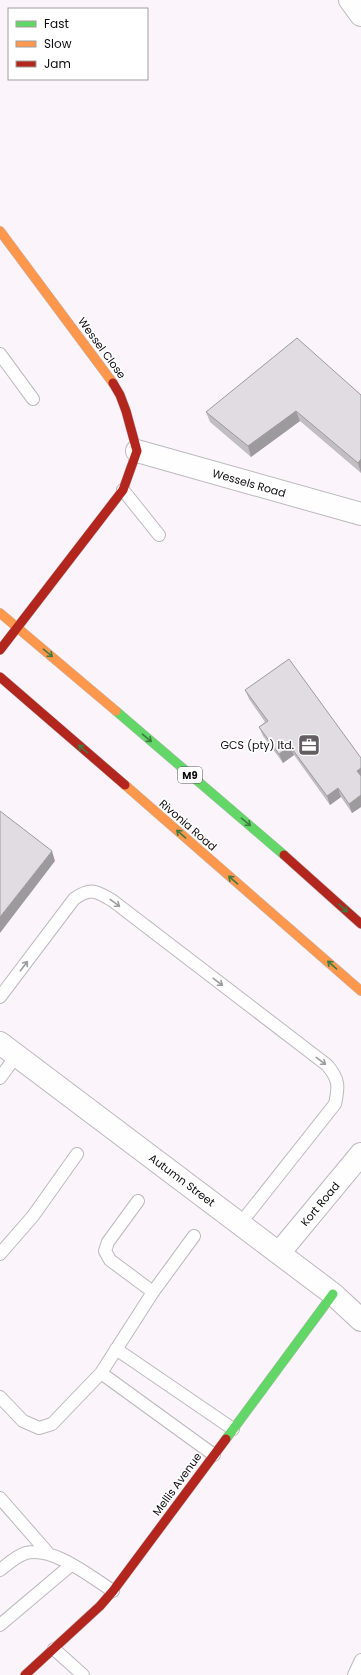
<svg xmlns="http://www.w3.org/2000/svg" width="361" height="1675" viewBox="0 0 361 1675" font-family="Poppins,sans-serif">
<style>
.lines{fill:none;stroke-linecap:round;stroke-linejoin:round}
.lane-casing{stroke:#bdb8bd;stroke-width:14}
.street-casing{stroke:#bdb8bd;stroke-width:24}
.fast-casing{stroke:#bdb8bd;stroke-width:10}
.slow-casing{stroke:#bdb8bd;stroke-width:10}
.jam-casing{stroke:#bdb8bd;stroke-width:10}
.lane{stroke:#fefefe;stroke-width:12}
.street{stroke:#fefefe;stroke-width:22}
.fast{stroke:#63d668;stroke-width:9}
.slow{stroke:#ff974d;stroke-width:9}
.jam{stroke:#b3261e;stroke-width:9}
.wall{fill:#c1bdc2}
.shaded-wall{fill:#9d9a9e}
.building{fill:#e0dce1;stroke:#9d9a9e}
.oneway{stroke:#3d7b40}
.oneway2{stroke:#9e9d9f}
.labels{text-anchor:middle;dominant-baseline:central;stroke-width:3.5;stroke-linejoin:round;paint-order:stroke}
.shield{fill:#fff;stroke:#575558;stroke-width:1}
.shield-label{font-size:10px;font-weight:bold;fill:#0f0c10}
.street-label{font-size:11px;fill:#0f0c10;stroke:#fff}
.poi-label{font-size:11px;fill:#0f0c10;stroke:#fff;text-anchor:end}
</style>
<rect width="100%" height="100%" fill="#fbf5fb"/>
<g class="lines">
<g class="lane-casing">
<path id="lane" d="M 0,354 L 33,399
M 123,490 L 159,535
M 0,997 L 74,899 C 91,887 97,891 113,901 L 327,1065 C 339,1079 339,1086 335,1104 L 240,1224
M 0,1078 L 16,1056
M 138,1201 L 108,1242 L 105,1251 L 110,1260 L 153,1292
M 0,1254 L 33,1216 L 77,1154
M 116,1349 L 233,1429
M 101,1373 L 214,1455
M 0,1397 L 23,1421 L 39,1428 L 52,1424 L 101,1373 L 153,1292 L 194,1236
M 0,1498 L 48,1553
M 0,1570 C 8,1564 16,1556 26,1553 C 53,1546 91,1577 113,1591
M 0,1625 L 71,1565
M 54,1649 L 83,1675
M 354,1675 L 361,1660"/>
</g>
<g class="street-casing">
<path id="street" d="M 350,0 L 361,15
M 137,451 L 361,514
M 0,1043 L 333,1294 L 361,1320
M 279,1253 L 361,1154"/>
</g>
<g class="fast-casing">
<path id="fast" d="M 116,711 L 284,855
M 226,1439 L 333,1294"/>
</g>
<g class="slow-casing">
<path id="slow" d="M 0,231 L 113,383
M 0,613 L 116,711
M 125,785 L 361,991"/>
</g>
<g class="jam-casing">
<path id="jam" d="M 0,650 L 123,490 L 137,451 L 126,411 L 120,395 L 113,383
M 0,677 L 125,785
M 284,855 L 361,924
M 25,1675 L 100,1606 L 113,1591 L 226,1439"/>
</g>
<use href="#lane" class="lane"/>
<use href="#street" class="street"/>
<use href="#fast" class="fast"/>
<use href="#slow" class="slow"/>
<use href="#jam" class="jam"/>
</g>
<path class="wall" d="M 361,395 L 361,473 L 300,421 L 251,457 L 210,422 L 206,412 Z
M 245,690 L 361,758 L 361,807 L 352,813 L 341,797 L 330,805 L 294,755 L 283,763 L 263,736 L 259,727 L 265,722 L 249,699 Z"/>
<path class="shaded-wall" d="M 296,411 L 300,421 L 251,457 L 248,446 Z
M 361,459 L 361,473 L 358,463 Z
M 290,746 L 294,755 L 283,763 L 279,754 Z
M 361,768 L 361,780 L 357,771 Z
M 338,788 L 341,797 L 330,805 L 327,796 Z
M 361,795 L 361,807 L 352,813 L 349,804 Z
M 52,851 L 55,861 L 0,933 L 0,917 Z"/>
<path class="building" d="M 297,338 L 361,395 L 361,459 L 358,463 L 296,411 L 248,446 L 206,412 Z
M 289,659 L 361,758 L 361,768 L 357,771 L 361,776 L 361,795 L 349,804 L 338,788 L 327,796 L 290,746 L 279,754 L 259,727 L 268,721 L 245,690 Z
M 0,811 L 52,851 L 0,917 Z"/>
<defs><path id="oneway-shaft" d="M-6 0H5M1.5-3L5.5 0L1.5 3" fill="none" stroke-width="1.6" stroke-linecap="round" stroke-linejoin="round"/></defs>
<g class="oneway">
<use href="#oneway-shaft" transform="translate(48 653) rotate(40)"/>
<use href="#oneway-shaft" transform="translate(147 738) rotate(40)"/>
<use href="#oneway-shaft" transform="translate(83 749) rotate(-139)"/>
<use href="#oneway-shaft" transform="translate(246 822) rotate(40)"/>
<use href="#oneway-shaft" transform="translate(181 834) rotate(-139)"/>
<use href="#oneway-shaft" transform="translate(233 880) rotate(-139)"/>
<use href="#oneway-shaft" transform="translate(343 908) rotate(42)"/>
<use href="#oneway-shaft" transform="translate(332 965) rotate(-139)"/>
</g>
<g class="oneway2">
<use href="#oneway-shaft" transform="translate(115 903) rotate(36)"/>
<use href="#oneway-shaft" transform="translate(24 966) rotate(-53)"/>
<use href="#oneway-shaft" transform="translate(218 982) rotate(37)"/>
<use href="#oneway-shaft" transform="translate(321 1061) rotate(37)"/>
</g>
<defs>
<g id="office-square" transform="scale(1.15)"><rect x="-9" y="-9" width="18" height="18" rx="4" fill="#625e62" stroke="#fff"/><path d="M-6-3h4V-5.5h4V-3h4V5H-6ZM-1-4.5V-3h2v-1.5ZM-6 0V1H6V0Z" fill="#fff"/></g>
</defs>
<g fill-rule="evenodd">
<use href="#office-square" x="309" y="745"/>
</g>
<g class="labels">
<rect class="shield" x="178" y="767" width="24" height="16" rx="3"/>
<g class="shield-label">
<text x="190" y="775">M9</text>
</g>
<g class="street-label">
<text transform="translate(102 348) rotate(54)">Wessel Close</text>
<text transform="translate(249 483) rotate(16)">Wessels Road</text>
<text transform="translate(188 825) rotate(41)">Rivonia Road</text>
<text transform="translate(182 1180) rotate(37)">Autumn Street</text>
<text transform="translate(320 1204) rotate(-50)">Kort Road</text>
<text transform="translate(177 1484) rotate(-54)">Mellis Avenue</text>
</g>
<g class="poi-label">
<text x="294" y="745">GCS (pty) ltd.</text>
</g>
</g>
<rect x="8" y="8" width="140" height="72" fill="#ffffff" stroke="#9f9e9f"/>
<rect x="16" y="21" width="20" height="6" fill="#63d668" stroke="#9f9e9f"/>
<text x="44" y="28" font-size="12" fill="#0f0c10">Fast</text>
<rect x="16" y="41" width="20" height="6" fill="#ff974d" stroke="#9f9e9f"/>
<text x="44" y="48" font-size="12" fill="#0f0c10">Slow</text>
<rect x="16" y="61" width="20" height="6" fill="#b3261e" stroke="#9f9e9f"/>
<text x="44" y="68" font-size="12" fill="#0f0c10">Jam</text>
</svg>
